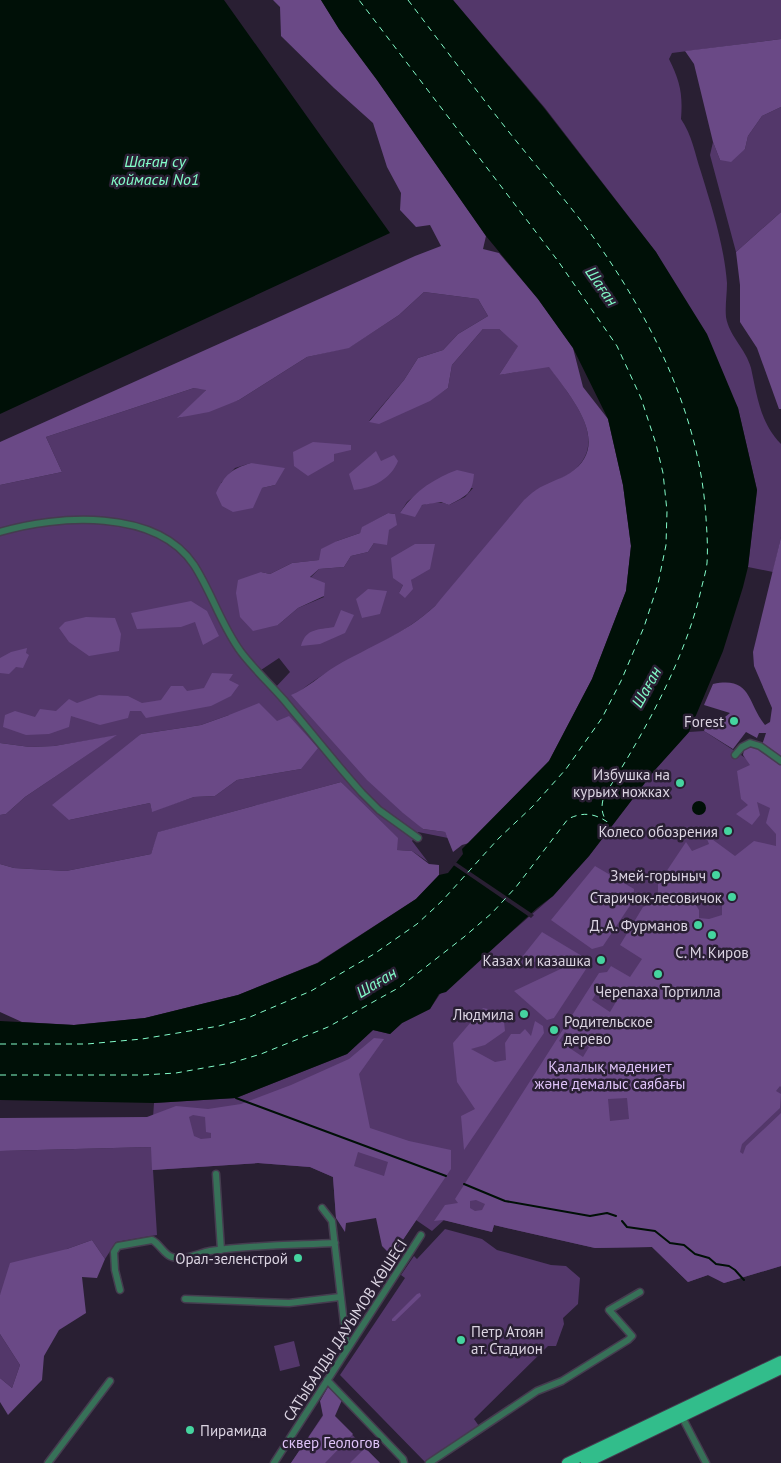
<svg xmlns="http://www.w3.org/2000/svg" width="781" height="1463" viewBox="0 0 781 1463" font-family="'PT Sans',sans-serif">
<style>
.green{fill:#53376a;fill-rule:evenodd}
.forest{fill:#6a4986;fill-rule:evenodd}
.water{fill:#001007}
.pier{fill:#291f33}
.lines{fill:none;stroke-linecap:round;stroke-linejoin:round}
.stream{stroke:#001007;stroke-width:2}
.ferry{stroke:#83fcc9;stroke-width:1;stroke-dasharray:6 5;stroke-linecap:butt}
.minor-casing{stroke:#453c4f;stroke-width:9}
.primary-casing{stroke:#453c4f;stroke-width:12}
.minor{stroke:#377158;stroke-width:6}
.primary{stroke:#32bd8b;stroke-width:10}
.poi-dot{fill:#45d49f;stroke:#291f33;stroke-width:2}
.labels{text-anchor:middle;dominant-baseline:central;stroke-width:5;stroke-linejoin:round;paint-order:stroke}
.poi-label{font-size:15px;fill:#dbd4e2;stroke:#291f33;text-anchor:end}
.park-label{font-size:15px;fill:#dfc3f9;stroke:#291f33}
.street-label{font-size:15px;fill:#dbd4e2;stroke:#291f33}
.water-label{font-size:16px;font-style:italic;fill:#83fcc9;stroke:#291f33}
</style>
<rect width="100%" height="100%" fill="#291f33"/>
<path class="green" d="M 453,0 L 781,0 L 781,39 L 672,53 L 669,59 C 680,81 683,94 681,119 C 692,135 695,154 701,172 C 712,208 724,245 727,283 C 727,294 725,306 726,317 C 729,336 746,349 751,368 C 757,395 760,423 781,444 L 781,537 L 773,572 L 748,567 L 757,490 L 738,408 L 656,252 L 545,108 Z
M 781,107 L 781,212 L 736,252 L 710,155 L 713,142 L 720,160 L 745,149 L 748,136 L 762,116 Z
M 424,292 L 478,299 L 488,316 L 458,334 L 443,350 L 418,358 L 404,380 L 369,421 C 399,413 422,406 448,388 L 452,365 L 483,329 L 499,329 L 519,345 L 499,375 L 549,366 C 569,396 612,440 572,472 C 567,476 561,478 555,482 L 435,606 C 395,643 341,658 299,692 L 423,829 L 445,832 L 448,838 L 418,832 L 412,841 L 428,862 L 412,851 L 396,850 L 364,806 L 341,782 L 159,832 L 151,854 L 66,871 L 14,868 L 0,864 L 0,815 L 6,814 L 25,797 L 115,736 L 54,746 L 30,747 L 0,743 L 0,485 L 62,472 L 46,437 L 194,388 L 207,389 L 178,418 L 239,400 L 307,357 L 350,347 L 399,315 ZM 251,463 L 275,485 L 262,488 L 221,483 L 235,468 ZM 424,488 L 473,488 L 465,497 L 449,505 C 434,498 415,508 400,513 L 407,502 ZM 388,513 L 395,514 L 389,530 L 374,543 L 368,552 L 351,556 L 344,567 L 319,569 L 310,578 L 324,597 L 298,608 L 278,625 L 261,572 L 270,574 L 292,563 L 320,560 L 337,541 L 360,533 L 363,527 ZM 435,544 L 411,580 L 399,593 L 403,585 ZM 279,658 L 290,672 L 274,689 L 258,672 ZM 229,715 L 277,722 L 301,769 L 237,780 L 215,796 L 194,797 L 152,811 L 150,803 L 69,820 L 141,734 L 201,725 Z
M 704,731 L 781,781 L 781,1266 L 724,1283 L 708,1275 L 688,1282 L 652,1247 L 595,1248 L 494,1225 L 492,1232 L 444,1220 L 432,1231 L 416,1220 L 392,1256 L 382,1213 L 336,1218 L 333,1177 L 310,1167 L 258,1163 L 153,1170 L 157,1235 L 116,1242 L 105,1259 L 92,1240 L 67,1249 L 0,1295 L 0,1151 L 151,1147 L 154,1103 L 236,1098 L 347,1054 L 373,1030 L 390,1034 L 402,1023 L 430,1009 L 440,994 L 553,896 L 589,856 L 654,771 L 689,732 Z
M 445,1229 L 482,1239 L 497,1250 L 551,1265 L 566,1266 L 580,1278 L 578,1304 L 563,1318 L 564,1324 L 556,1346 L 548,1346 L 474,1419 L 479,1426 L 425,1462 L 340,1375 L 405,1278 L 401,1275 L 414,1256 L 417,1259 Z
M 0,1334 L 20,1365 L 12,1388 L 0,1378 Z
M 294,1341 L 300,1366 L 280,1371 L 274,1346 Z
M 327,1409 L 380,1463 L 291,1463 Z"/>
<path class="forest" d="M 273,0 L 321,0 L 339,29 L 377,80 L 486,236 L 483,249 L 499,253 L 538,299 L 573,348 L 583,387 L 608,419 L 623,485 L 631,546 L 626,591 L 592,679 L 549,761 L 469,843 L 462,845 L 453,852 L 445,832 L 423,829 L 403,813 L 367,780 L 291,695 C 306,689 321,675 336,666 C 370,646 405,634 435,606 L 524,500 C 528,497 531,493 536,490 C 546,483 559,480 570,473 C 614,444 569,395 549,367 L 499,375 L 518,346 L 499,329 L 483,329 L 452,365 L 448,388 L 430,401 L 379,424 L 369,422 L 404,380 L 418,358 L 443,350 L 458,334 L 488,316 L 478,299 L 424,292 L 399,315 L 349,348 L 307,357 L 239,400 L 209,412 L 177,418 L 206,390 L 194,388 L 46,437 L 62,472 L 0,485 L 0,442 L 415,256 L 441,246 L 430,225 L 416,227 L 400,210 L 401,193 L 387,167 L 373,123 L 334,88 L 281,36 L 280,7 Z
M 781,39 L 781,107 L 762,116 L 748,136 L 745,149 L 731,162 L 720,160 L 713,142 L 694,64 L 685,51 Z
M 781,212 L 781,409 L 779,409 L 757,348 L 740,322 L 740,285 L 736,252 Z
M 313,442 L 351,445 L 351,450 L 334,454 L 334,461 L 308,476 L 294,466 L 293,452 Z
M 376,451 L 381,461 L 394,455 L 398,461 C 391,479 373,488 354,490 L 349,474 Z
M 251,463 L 285,468 L 275,485 L 262,488 L 253,508 L 233,512 L 222,506 L 216,493 C 225,474 232,469 251,463 Z
M 457,470 L 474,474 C 472,495 467,495 449,505 L 441,502 L 422,505 L 415,517 L 400,513 C 413,492 435,478 457,470 Z
M 388,513 L 395,514 L 397,525 L 389,530 L 387,545 L 374,543 L 368,552 L 351,556 L 344,567 L 319,569 L 310,577 L 325,583 L 324,596 L 298,608 L 278,625 L 253,631 L 240,617 L 236,593 L 238,580 L 261,572 L 270,574 L 292,563 L 319,560 L 321,549 L 337,541 L 360,533 L 362,527 Z
M 781,537 L 781,1087 L 780,1086 L 776,1091 L 781,1094 L 780,1108 L 742,1144 L 740,1152 L 743,1154 L 746,1146 L 781,1113 L 781,1266 L 724,1283 L 708,1275 L 688,1282 L 652,1247 L 595,1248 L 494,1225 L 492,1232 L 443,1220 L 434,1221 L 445,1205 L 458,1203 L 455,1199 L 599,973 L 607,972 L 611,966 L 630,977 L 642,959 L 620,945 L 643,907 L 658,901 L 658,884 L 686,842 L 692,851 L 709,844 L 705,834 L 735,856 L 754,841 L 776,846 L 776,834 L 766,823 L 770,808 L 757,802 L 760,815 L 752,825 L 736,814 L 748,805 L 741,799 L 737,771 L 750,765 L 743,755 L 744,749 L 751,745 L 761,748 L 766,733 L 759,733 L 757,738 L 746,732 L 733,749 L 704,731 L 706,725 L 715,717 L 725,717 L 730,713 L 704,705 L 713,684 C 752,676 747,703 765,725 L 770,722 L 772,708 L 754,666 L 753,652 ZM 711,896 L 716,900 L 722,902 L 722,915 L 709,919 L 699,918 L 699,910 L 696,905 L 703,899 ZM 602,984 L 620,995 L 610,1012 L 592,1000 ZM 565,1032 L 589,1047 L 583,1057 L 559,1041 ZM 627,1098 L 629,1119 L 610,1121 L 608,1099 ZM 476,1200 L 485,1204 L 482,1210 L 475,1211 L 470,1208 L 470,1201 Z
M 415,544 L 435,544 L 430,569 L 411,580 L 413,589 L 405,598 L 399,593 L 403,585 L 393,578 L 391,558 Z
M 368,589 L 387,591 L 380,614 L 362,618 L 356,599 Z
M 191,601 L 207,611 L 219,636 L 203,645 L 195,622 L 181,627 L 137,629 L 131,613 Z
M 341,610 L 354,615 L 345,633 L 320,644 L 301,646 C 306,628 318,630 334,627 Z
M 86,617 L 115,618 L 121,634 L 119,651 L 89,656 L 69,642 L 59,628 L 65,622 Z
M 27,648 L 26,653 L 29,655 L 23,668 L 16,667 L 9,674 L 0,673 L 0,658 L 11,652 Z
M 212,673 L 233,674 L 229,680 L 239,685 L 231,696 L 211,706 L 146,718 L 141,711 L 130,711 L 128,718 L 100,725 L 71,716 L 69,727 L 49,734 L 26,735 L 3,727 L 5,715 L 15,711 L 35,717 L 40,709 L 56,711 L 69,699 L 77,703 L 99,695 L 128,696 L 142,703 L 161,700 L 171,686 L 183,686 L 187,691 L 204,688 Z
M 259,703 L 277,721 L 289,716 L 318,748 L 301,769 L 237,780 L 215,796 L 194,797 L 152,812 L 150,803 L 69,820 L 52,805 L 141,734 L 201,725 L 229,715 Z
M 117,735 L 25,797 L 6,814 L 0,815 L 0,743 L 30,747 L 54,746 Z
M 341,782 L 398,838 L 397,850 L 412,851 L 429,864 L 439,865 L 439,875 L 416,899 L 317,963 L 238,995 L 145,1018 L 74,1025 L 22,1022 L 0,1012 L 0,864 L 14,868 L 66,871 L 151,854 L 158,832 Z
M 595,866 L 634,889 L 633,901 L 603,946 L 592,949 L 551,920 Z
M 542,932 L 587,959 L 588,966 L 554,1018 L 547,1020 L 514,991 L 569,965 L 541,958 L 531,964 L 522,957 Z
M 483,1008 L 503,1012 L 505,1031 L 485,1045 L 471,1049 L 495,1062 L 506,1060 L 505,1043 L 511,1034 L 520,1034 L 525,1029 L 531,1036 L 535,1021 L 543,1026 L 544,1033 L 464,1150 L 461,1116 L 475,1109 L 457,1082 L 453,1043 Z
M 374,1038 L 384,1039 L 359,1074 L 370,1128 L 409,1141 L 451,1150 L 451,1169 L 392,1256 L 382,1246 L 376,1218 L 346,1223 L 345,1232 L 336,1218 L 333,1177 L 310,1167 L 258,1163 L 152,1170 L 151,1147 L 0,1151 L 0,1118 L 147,1117 L 176,1106 L 208,1109 L 241,1104 L 291,1085 L 349,1059 ZM 193,1115 L 205,1117 L 206,1132 L 211,1133 L 211,1138 L 201,1139 L 194,1136 L 189,1117 ZM 358,1152 L 388,1162 L 384,1176 L 354,1166 Z
M 92,1240 L 105,1259 L 97,1278 L 82,1277 L 86,1313 L 59,1330 L 44,1356 L 42,1380 L 8,1415 L 0,1402 L 0,1378 L 12,1388 L 20,1365 L 0,1334 L 0,1295 L 10,1263 L 67,1249 Z
M 420,1293 L 421,1296 L 395,1321 L 392,1321 L 392,1319 L 417,1294 Z
M 328,1387 L 342,1400 L 335,1416 L 353,1434 L 325,1463 L 291,1463 L 323,1416 L 320,1401 Z
M 365,1448 L 380,1463 L 350,1463 Z"/>
<path class="water" d="M 0,0 L 224,0 L 390,233 L 0,414 Z
M 321,0 L 453,0 L 544,108 L 656,252 L 707,334 L 738,408 L 757,490 L 748,567 L 743,587 L 723,651 L 689,732 L 654,771 L 589,856 L 553,896 L 537,908 L 446,992 L 439,994 L 430,1009 L 402,1023 L 390,1034 L 373,1030 L 347,1054 L 236,1098 L 154,1103 L 0,1100 L 0,1021 L 74,1025 L 145,1018 L 238,995 L 318,963 L 416,899 L 439,875 L 448,873 L 463,854 L 462,849 L 549,761 L 592,679 L 626,591 L 631,546 L 623,485 L 608,419 L 573,348 L 538,299 L 486,236 L 377,80 L 339,29 Z
M692 808a7 7 0 1 1 14 0a7 7 0 1 1-14 0Z"/>
<path class="pier" d="M 454,861 L 534,915 L 531,918 L 452,864 Z"/>
<g class="lines">
<path class="stream" d="M 236,1098 L 446,1176
M 464,1184 L 505,1201 L 590,1216 L 607,1213 L 616,1216
M 622,1221 L 627,1227 L 655,1231 L 670,1243 L 684,1245 L 695,1254 L 709,1258 L 716,1264 L 729,1266 L 735,1270 L 744,1280"/>
<path class="ferry" d="M 408,0 C 440,42 472,85 505,127 C 535,165 568,202 596,241 C 653,322 700,417 706,518 C 707,533 708,548 707,563 C 706,572 703,581 701,590 C 685,660 643,735 604,796 C 601,806 601,813 607,822
M 0,1044 L 87,1044 L 142,1039 L 219,1026 L 250,1017 L 311,991 L 374,954 L 417,924 L 442,901 L 498,839 L 533,806 L 566,769 L 602,718 L 621,681 L 644,627 L 658,584 L 666,545 L 667,511 L 663,473 L 656,444 L 641,398 L 617,346 L 558,261 L 359,0
M 0,1075 L 143,1075 L 176,1073 L 231,1063 L 261,1054 L 328,1027 L 400,987 L 464,937 L 492,913 L 516,887 L 568,819 C 582,812 593,813 606,821"/>
<g class="minor-casing">
<path id="minor" d="M 0,532 C 57,515 156,508 194,565 C 212,593 221,625 241,652 C 254,669 270,684 284,700 C 310,731 335,763 362,793 L 379,810 L 418,838
M 735,755 L 742,747 L 750,743 L 760,746 L 781,761
M 216,1174 L 221,1250
M 322,1208 L 332,1221 L 347,1349
M 120,1290 L 115,1270 L 114,1252 L 118,1246 L 152,1240 C 160,1244 164,1255 172,1257 C 184,1261 199,1253 210,1251 C 251,1245 294,1245 335,1243
M 185,1299 L 289,1303 L 340,1297
M 327,1380 L 403,1459 L 404,1463
M 681,1415 L 706,1463
M 48,1463 L 110,1381
M 274,1463 L 421,1235
M 429,1463 L 537,1391 L 562,1381 L 628,1340 L 632,1336 L 609,1310 L 640,1292"/>
</g>
<g class="primary-casing">
<path id="primary" d="M 567,1463 L 781,1361
M 586,1463 L 781,1369"/>
</g>
<use href="#minor" class="minor"/>
<use href="#primary" class="primary"/>
</g>
<g class="poi-dot">
<circle cx="734" cy="721" r="5"/>
<circle cx="680" cy="783" r="5"/>
<circle cx="728" cy="831" r="5"/>
<circle cx="716" cy="875" r="5"/>
<circle cx="732" cy="897" r="5"/>
<circle cx="698" cy="925" r="5"/>
<circle cx="712" cy="935" r="5"/>
<circle cx="601" cy="960" r="5"/>
<circle cx="658" cy="974" r="5"/>
<circle cx="524" cy="1014" r="5"/>
<circle cx="554" cy="1030" r="5"/>
<circle cx="298" cy="1258" r="5"/>
<circle cx="461" cy="1340" r="5"/>
<circle cx="190" cy="1430" r="5"/>
</g>
<g class="labels">
<g class="poi-label">
<text x="724" y="721">Forest</text>
<text x="670" y="774">Избушка на<tspan x="670" dy="17">курьих ножках</tspan></text>
<text x="718" y="831">Колесо обозрения</text>
<text x="706" y="875">Змей-горыныч</text>
<text x="722" y="897">Старичок-лесовичок</text>
<text x="688" y="925">Д. А. Фурманов</text>
<text x="712" y="952" text-anchor="middle">С. М. Киров</text>
<text x="591" y="960">Казах и казашка</text>
<text x="658" y="991" text-anchor="middle">Черепаха Тортилла</text>
<text x="514" y="1014">Людмила</text>
<text x="564" y="1021" text-anchor="start">Родительское<tspan x="564" dy="17">дерево</tspan></text>
<text x="288" y="1258">Орал-зеленстрой</text>
<text x="471" y="1331" text-anchor="start">Петр Атоян<tspan x="471" dy="17">ат. Стадион</tspan></text>
<text x="200" y="1430" text-anchor="start">Пирамида</text>
</g>
<g class="park-label">
<text x="610" y="1066">Қалалық мәдениет<tspan x="610" dy="17">және демалыс саябағы</tspan></text>
<text x="331" y="1442">сквер Геологов</text>
</g>
<g class="street-label">
<text transform="translate(345 1330) rotate(-57)">САТЫБАЛДЫ ДАУЫМОВ КӨШЕСІ</text>
</g>
<g class="water-label">
<text x="155" y="161">Шаған су<tspan x="155" dy="18">қоймасы No1</tspan></text>
<text transform="translate(602 286) rotate(55)">Шаған</text>
<text transform="translate(646 687) rotate(-61)">Шаған</text>
<text transform="translate(376 982) rotate(-31)">Шаған</text>
</g>
</g>
</svg>
